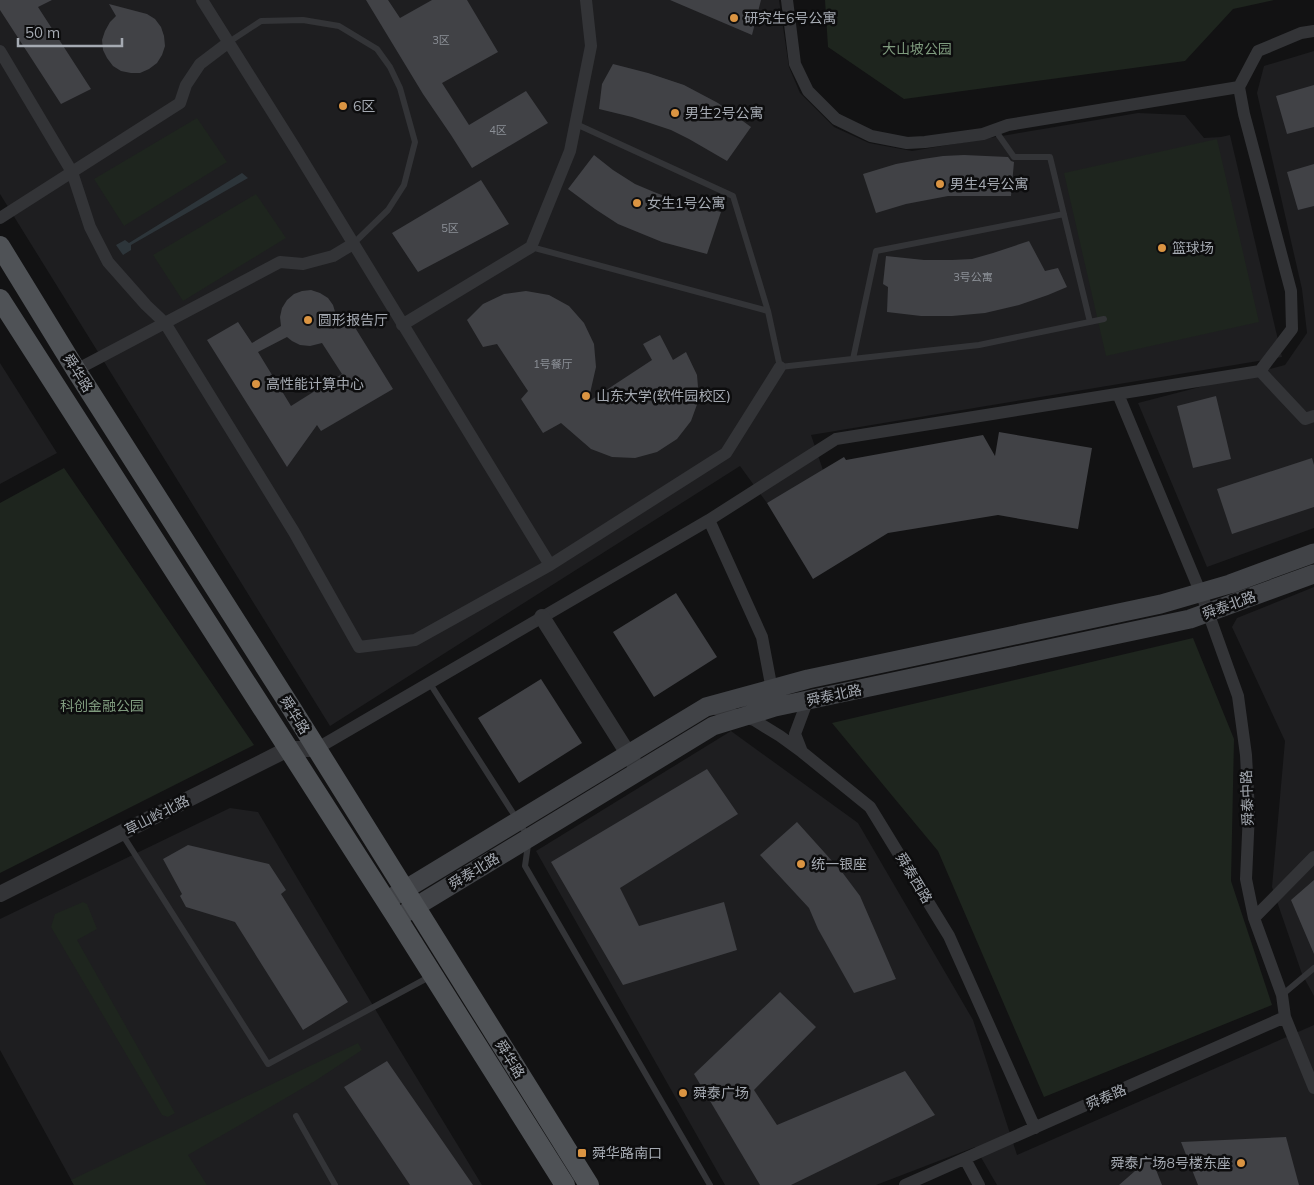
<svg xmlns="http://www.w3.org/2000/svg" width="1314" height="1185" viewBox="0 0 1314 1185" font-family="Mulish,'Noto Sans SC',sans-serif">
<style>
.built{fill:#1e1e20}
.green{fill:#1e251e}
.water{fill:#2d353a}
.building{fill:#414246;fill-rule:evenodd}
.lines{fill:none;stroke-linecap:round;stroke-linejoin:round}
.service{stroke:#333437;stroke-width:6}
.minor{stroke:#333437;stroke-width:12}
.tertiary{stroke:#333437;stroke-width:16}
.secondary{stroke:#414347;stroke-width:19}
.primary{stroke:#4f5256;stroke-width:20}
.poi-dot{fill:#da9442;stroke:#0d0d0e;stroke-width:2}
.labels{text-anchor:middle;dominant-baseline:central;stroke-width:5;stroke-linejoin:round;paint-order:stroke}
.number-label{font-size:11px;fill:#8c9097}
.poi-label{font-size:14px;fill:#a5aab2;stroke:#0d0d0e;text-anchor:start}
.park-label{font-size:14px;fill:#7f9b7e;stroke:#0d0d0e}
.street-label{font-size:14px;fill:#a5aab2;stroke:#0d0d0e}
</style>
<rect width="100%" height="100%" fill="#121213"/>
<path class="built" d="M 0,0 L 779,0 L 789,67 L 800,93 L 834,127 L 869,143 L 912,151 L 1138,113 L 1185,115 L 1204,138 L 1221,137 L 1230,135 L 1282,357 L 811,435 L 824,473 L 767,503 L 740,466 L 330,726 L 0,194 Z
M 1314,51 L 1314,528 L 1207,567 L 1138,403 L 1285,365 L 1307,333 L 1302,289 L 1257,93 L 1264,66 Z
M 0,363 L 57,453 L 0,484 Z
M 1314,587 L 1314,996 L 1302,974 L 1272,887 L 1285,741 L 1232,627 L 1237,618 Z
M 731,731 L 858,823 L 973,1020 L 1017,1155 L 1314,1025 L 1314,1185 L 997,1185 L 975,1147 L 876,1185 L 725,1185 L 536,851 Z
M 230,808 L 258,812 L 387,1029 L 482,1185 L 74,1185 L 0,1050 L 0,919 Z"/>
<path class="green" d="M 825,0 L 1274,0 L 1233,9 L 1185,61 L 904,99 L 828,47 Z
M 197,118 L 227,162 L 124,226 L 94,179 Z
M 1217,139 L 1259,322 L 1106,356 L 1064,173 Z
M 256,194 L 286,238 L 183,301 L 153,255 Z
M 64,468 L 254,745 L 0,873 L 0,503 Z
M 1193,638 L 1234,739 L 1231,881 L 1272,1005 L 1044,1097 L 938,851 L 832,723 Z
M 83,902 L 87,904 L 97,929 L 77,940 L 175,1113 L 168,1117 L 162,1115 L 51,927 L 55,914 Z
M 358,1043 L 362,1050 L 315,1081 L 188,1155 L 207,1185 L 74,1185 L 71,1180 Z"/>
<path class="water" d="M 242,173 L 248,178 L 131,245 L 131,250 L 123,255 L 116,245 L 125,240 L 129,243 Z"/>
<path class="building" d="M 0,0 L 52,0 L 38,7 L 91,89 L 61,104 L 0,10 Z
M 366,0 L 388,0 L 400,18 L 432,0 L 467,0 L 498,52 L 442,83 L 469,125 L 526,91 L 548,123 L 472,168 L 451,135 L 423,94 Z
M 670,0 L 761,0 L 752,35 Z
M 109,4 L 147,14 L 155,19 L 161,27 L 164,36 L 165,46 L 162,55 L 157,63 L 149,69 L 140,73 L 131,73 L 121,71 L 113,66 L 107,58 L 103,50 L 102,40 L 105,31 L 110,22 L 116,16 Z
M 613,64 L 648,73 L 684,85 L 718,103 L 751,127 L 727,161 L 689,139 L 671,130 L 632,117 L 599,109 L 602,84 Z
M 1314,85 L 1314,127 L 1287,134 L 1276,96 Z
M 594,155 L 613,170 L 635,184 L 654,192 L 677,201 L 721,212 L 707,254 L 662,242 L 618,224 L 595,209 L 568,189 Z
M 964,155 L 1008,157 L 1011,161 L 1014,162 L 1011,196 L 948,196 L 906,204 L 876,213 L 863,174 L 896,164 L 923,159 L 943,156 Z
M 1314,164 L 1314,206 L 1298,210 L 1287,172 Z
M 481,180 L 509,224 L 418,272 L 392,233 Z
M 1029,241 L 1045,271 L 1058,268 L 1067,287 L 1048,295 L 1019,305 L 985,313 L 952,316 L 921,316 L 887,312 L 888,287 L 883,284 L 886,256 L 924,260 L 952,260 L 972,259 L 993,253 Z
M 311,290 L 320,293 L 328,298 L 333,305 L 340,328 L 351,321 L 393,389 L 321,431 L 317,425 L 287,467 L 207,340 L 238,322 L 252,343 L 281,326 L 280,317 L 282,308 L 287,300 L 294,294 L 302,291 ZM 287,337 L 292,341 L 300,345 L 310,346 L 322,343 L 342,374 L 291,406 L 258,352 Z
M 526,291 L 549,295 L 569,306 L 584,323 L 594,344 L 596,367 L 588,402 L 652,360 L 643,344 L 660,335 L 673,360 L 686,352 L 697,375 L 699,399 L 691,421 L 677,439 L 657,452 L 635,458 L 612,457 L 591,449 L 561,423 L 543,433 L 521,399 L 528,391 L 518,376 L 497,344 L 483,347 L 467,320 L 483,304 L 504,294 Z
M 1216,396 L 1231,459 L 1193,468 L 1177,406 Z
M 999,432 L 1092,448 L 1078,529 L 998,515 L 888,533 L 813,579 L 767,503 L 844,457 L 846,460 L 983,435 L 995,456 Z
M 1312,458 L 1314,465 L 1314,507 L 1232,534 L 1217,489 Z
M 676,593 L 717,657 L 654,697 L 613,632 Z
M 541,679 L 582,743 L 519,783 L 478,718 Z
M 707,769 L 738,814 L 620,888 L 639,926 L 724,902 L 737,950 L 623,985 L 551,862 Z
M 797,822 L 842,872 L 860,896 L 896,979 L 854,993 L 818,929 L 809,908 L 760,855 Z
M 188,845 L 269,864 L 286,890 L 281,894 L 348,1002 L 303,1030 L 235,922 L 186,907 L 180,896 L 182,894 L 163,859 Z
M 1314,880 L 1314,954 L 1291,900 Z
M 780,992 L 816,1027 L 754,1090 L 777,1125 L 905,1071 L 935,1115 L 791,1185 L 760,1185 L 694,1074 Z
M 387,1061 L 473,1185 L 410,1185 L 344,1087 Z
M 1286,1137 L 1299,1185 L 1198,1185 L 1181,1142 Z
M 1151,1157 L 1162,1185 L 1119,1185 Z"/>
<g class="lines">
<path class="service" d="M 229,42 L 261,21 L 303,20 L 339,26 L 377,49 L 390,67 L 400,88 L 415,142 L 404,185 L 388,210 L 353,244
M 576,124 L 733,196 L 768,311 L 780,367 L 979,345 L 1104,319
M 995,130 L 1014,157 L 1050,157 L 1090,322
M 531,247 L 768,311
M 853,359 L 876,251 L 1064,214
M 429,682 L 529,838 L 525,866 L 710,1185
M 122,834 L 268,1064 L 431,976
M 1282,995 L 1314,968
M 296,1116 L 335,1185"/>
<path class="minor" d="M 202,0 L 295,148 L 550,565
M 787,0 L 795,64 L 808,91 L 836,119 L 871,136 L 907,143 L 925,142 L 983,134 L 1008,125 L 1239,87
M 0,51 L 72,172 L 90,227 L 108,262 L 146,305 L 165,323 L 294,532 L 359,647 L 415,640 L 550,565 L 726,453 L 780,367
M 0,218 L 180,103 L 186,85 L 200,64 L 229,42
M 402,325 L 531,247 L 570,151 L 591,46 L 586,0
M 76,370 L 280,262 L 303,264 L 333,256 L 353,244
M 1260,371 L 1305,419 L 1314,416
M 709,520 L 762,637 L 773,695
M 708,707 L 754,720 L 780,736 L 802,752 L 870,807 L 949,936 L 1035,1128
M 316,749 L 709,520 L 836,439 L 1260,371 L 1292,329 L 1291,291 L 1244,114 L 1239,87 L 1258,51 L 1301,33 L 1314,31
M 802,752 L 795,734 L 807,702 L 811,700
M 1254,918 L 1314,857
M 1285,1017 L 1314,1088
M 965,1159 L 979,1185
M 905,1185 L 1285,1017 L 1282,995 L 1254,918 L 1246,879 L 1249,812 L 1246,755 L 1238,696 L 1204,601 L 1118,394"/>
<path class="tertiary" d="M 542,617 L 639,771
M 0,894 L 288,749 L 316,749"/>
<path class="secondary" d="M 391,898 L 706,707 L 808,679 L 1161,604 L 1230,584 L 1314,553
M 397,918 L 713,726 L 775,707 L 1190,619 L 1314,574"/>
<path class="primary" d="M 0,246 L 76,370 L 292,709 L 589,1185
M 0,299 L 397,918 L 565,1185"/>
</g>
<g class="poi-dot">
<circle cx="734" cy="18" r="5"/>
<circle cx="343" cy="106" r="5"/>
<circle cx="675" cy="113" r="5"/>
<circle cx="940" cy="184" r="5"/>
<circle cx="637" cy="203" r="5"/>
<circle cx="1162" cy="248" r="5"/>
<circle cx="308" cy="320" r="5"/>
<circle cx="256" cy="384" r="5"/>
<circle cx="586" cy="396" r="5"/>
<circle cx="801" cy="864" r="5"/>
<circle cx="683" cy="1093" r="5"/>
<rect x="577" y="1148" width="10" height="10" rx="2.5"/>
<circle cx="1241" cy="1163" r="5"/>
</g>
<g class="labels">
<g class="number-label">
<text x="441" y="40">3区</text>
<text x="498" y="130">4区</text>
<text x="450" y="228">5区</text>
<text x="973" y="277">3号公寓</text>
<text x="553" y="364">1号餐厅</text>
</g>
<g class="poi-label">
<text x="744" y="18">研究生6号公寓</text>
<text x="353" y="106">6区</text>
<text x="685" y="113">男生2号公寓</text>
<text x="950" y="184">男生4号公寓</text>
<text x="647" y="203">女生1号公寓</text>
<text x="1172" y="248">篮球场</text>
<text x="318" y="320">圆形报告厅</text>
<text x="266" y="384">高性能计算中心</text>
<text x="596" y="396">山东大学(软件园校区)</text>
<text x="811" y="864">统一银座</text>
<text x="693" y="1093">舜泰广场</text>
<text x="592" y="1153">舜华路南口</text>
<text x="1231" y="1163" text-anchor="end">舜泰广场8号楼东座</text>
</g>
<g class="park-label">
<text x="917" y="49">大山坡公园</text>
<text x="102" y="706">科创金融公园</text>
</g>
<g class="street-label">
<text transform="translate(78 373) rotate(58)">舜华路</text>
<text transform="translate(1229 605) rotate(-20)">舜泰北路</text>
<text transform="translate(834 695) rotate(-12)">舜泰北路</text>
<text transform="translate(295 715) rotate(58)">舜华路</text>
<text transform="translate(1247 798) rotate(-92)">舜泰中路</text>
<text transform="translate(157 815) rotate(-27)">草山岭北路</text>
<text transform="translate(474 871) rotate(-31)">舜泰北路</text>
<text transform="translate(914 878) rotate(59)">舜泰西路</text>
<text transform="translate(510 1059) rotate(58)">舜华路</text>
<text transform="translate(1106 1097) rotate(-24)">舜泰路</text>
</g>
</g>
<path d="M18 38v8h104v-8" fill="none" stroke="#a5aab2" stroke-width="2.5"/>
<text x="25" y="38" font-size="15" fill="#a5aab2" stroke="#0d0d0e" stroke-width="4" paint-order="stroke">50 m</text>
</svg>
